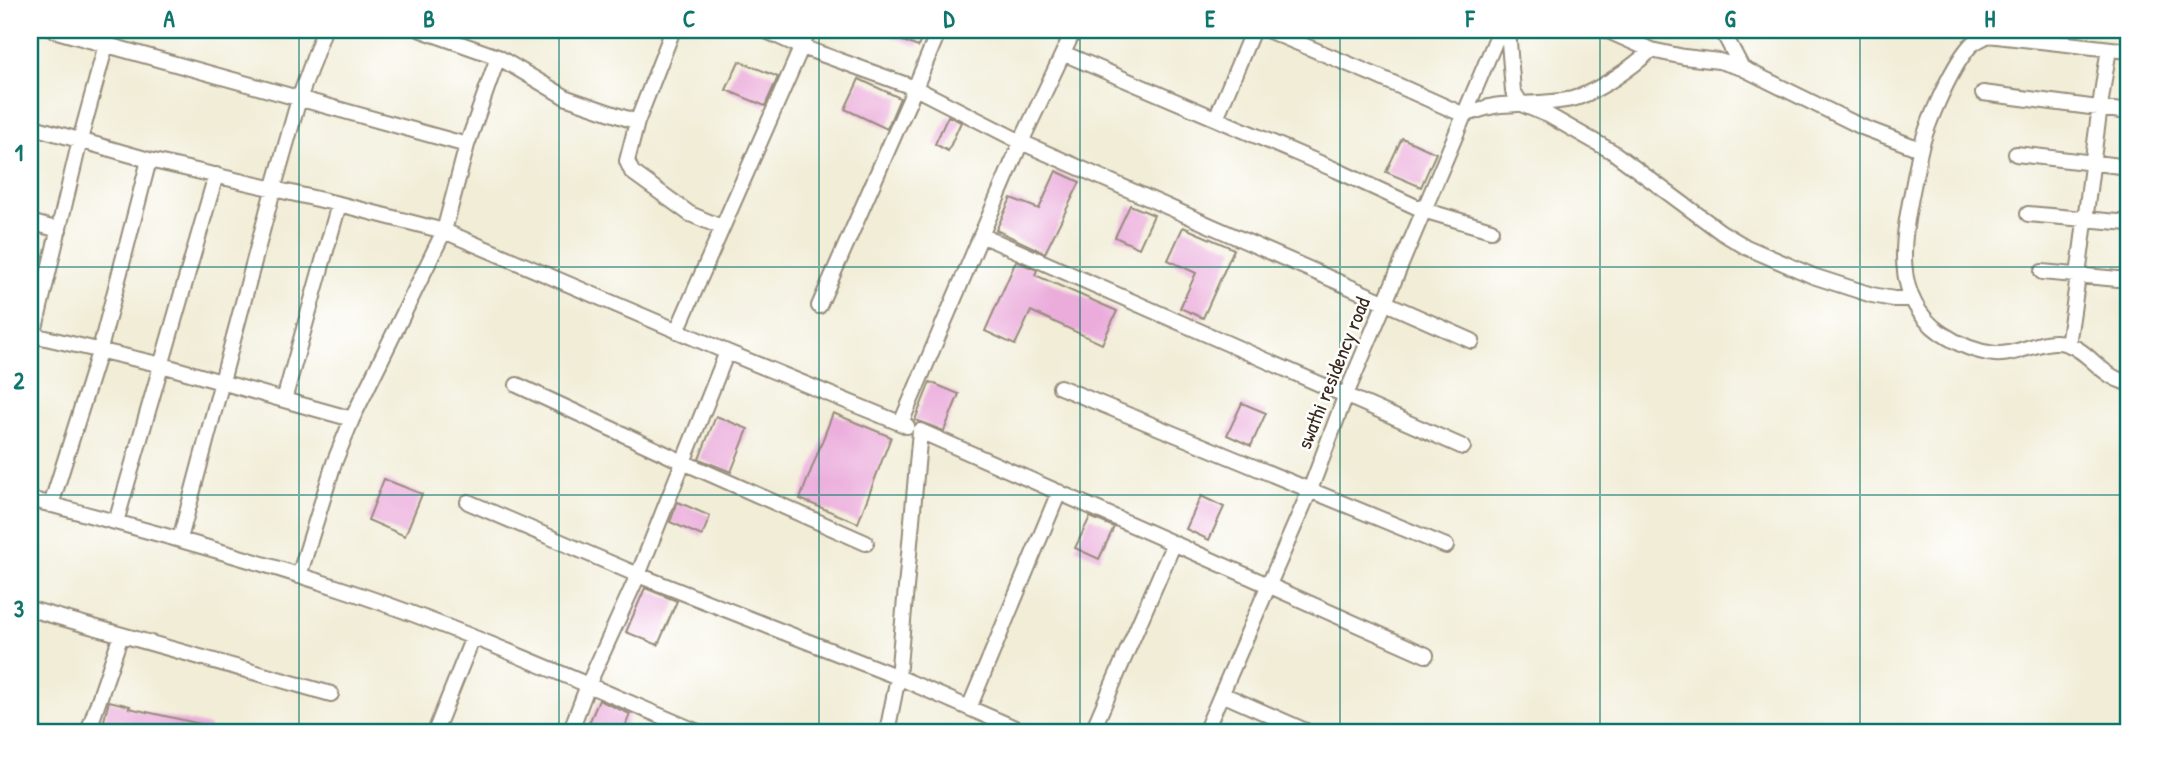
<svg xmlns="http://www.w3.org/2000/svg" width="2159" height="762" viewBox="0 0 2159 762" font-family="'Patrick Hand',sans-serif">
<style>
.building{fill:#ebacdb}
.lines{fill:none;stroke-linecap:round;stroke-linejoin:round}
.minor-casing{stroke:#968c7a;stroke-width:18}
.minor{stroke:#fff;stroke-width:14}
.grid{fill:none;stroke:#0f766e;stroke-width:2;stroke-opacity:0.55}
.labels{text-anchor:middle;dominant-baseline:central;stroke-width:5;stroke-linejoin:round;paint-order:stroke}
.street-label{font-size:21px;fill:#3b2a1e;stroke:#fff}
.neatline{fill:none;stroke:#0f766e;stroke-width:2.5}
.grid-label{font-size:23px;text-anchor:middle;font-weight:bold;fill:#0f766e}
</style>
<rect width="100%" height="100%" fill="#fff"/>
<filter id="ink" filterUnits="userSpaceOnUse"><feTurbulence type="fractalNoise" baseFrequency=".0143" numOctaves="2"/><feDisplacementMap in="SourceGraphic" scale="14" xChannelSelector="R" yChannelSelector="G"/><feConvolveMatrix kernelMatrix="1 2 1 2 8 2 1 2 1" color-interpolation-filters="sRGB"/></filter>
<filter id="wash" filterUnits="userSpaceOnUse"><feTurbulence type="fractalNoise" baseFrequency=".00686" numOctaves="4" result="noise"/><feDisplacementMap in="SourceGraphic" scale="28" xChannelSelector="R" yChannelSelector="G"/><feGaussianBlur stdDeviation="1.57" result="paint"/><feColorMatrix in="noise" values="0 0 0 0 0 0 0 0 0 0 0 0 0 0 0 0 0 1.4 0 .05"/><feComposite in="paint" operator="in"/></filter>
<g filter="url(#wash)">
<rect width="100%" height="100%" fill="#f1edd7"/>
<g id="blocks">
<path class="building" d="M 875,30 L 925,30 L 918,47 Z
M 739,61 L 778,77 L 765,106 L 726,90 Z
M 859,79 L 900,98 L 887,129 L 845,109 Z
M 948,116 L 961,122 L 948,151 L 935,144 Z
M 1402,138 L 1436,153 L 1421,187 L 1386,172 Z
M 1056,171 L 1080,182 L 1045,253 L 996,230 L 1011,198 L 1039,209 Z
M 1130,205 L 1154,215 L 1139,248 L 1115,237 Z
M 1183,227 L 1234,249 L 1203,318 L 1180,308 L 1196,273 L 1168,260 Z
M 1016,261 L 1037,270 L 1035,275 L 1117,311 L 1102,344 L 1031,311 L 1015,345 L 985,331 Z
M 930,382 L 959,394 L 944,431 L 915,420 Z
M 1242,403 L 1266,413 L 1251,446 L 1227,435 Z
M 833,413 L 891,437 L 858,523 L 800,499 Z
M 716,416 L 748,429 L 731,472 L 699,459 Z
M 384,479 L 422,494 L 405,536 L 368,520 Z
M 1201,496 L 1224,507 L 1209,540 L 1186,529 Z
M 678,502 L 710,516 L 702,536 L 670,522 Z
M 1090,517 L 1114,527 L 1099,559 L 1075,548 Z
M 645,588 L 677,601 L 658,645 L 626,632 Z
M 599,700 L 630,714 L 623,732 L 585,732 Z
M 109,701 L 130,706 L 129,708 L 210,726 L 210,732 L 101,732 Z"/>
</g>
</g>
<g filter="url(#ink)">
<use href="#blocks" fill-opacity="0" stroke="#968c7a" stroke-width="2"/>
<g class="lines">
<g class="minor-casing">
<path id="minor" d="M 53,30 L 467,145
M 421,30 L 498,57 L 567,98 L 637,122 L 673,30
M 764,30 L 802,47 L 915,88 L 939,30
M 1267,30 L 1377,76 L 1464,115 C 1476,111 1488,106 1501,105 C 1524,103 1549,104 1572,99 C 1596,93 1633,67 1651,50
M 1508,30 L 1513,91 L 1521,104 L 1548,115 L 1613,152 L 1721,232 L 1746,247 L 1813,276 L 1872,295 L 1894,299 L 1911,299
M 1606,30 L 1651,50 L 1684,57 L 1719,61 L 1742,68 L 1862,127 L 1920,149
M 1722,30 L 1742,68
M 2129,51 L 1988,35 C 1982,39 1975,41 1970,46 C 1950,69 1923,131 1918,161 C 1908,218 1883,293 1941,333 C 1956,343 1976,352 1995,354 C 2019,356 2044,336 2067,344 C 2085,350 2095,366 2110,375 C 2115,379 2123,381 2129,384
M 1063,53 L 1336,170 L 1423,210 L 1491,230
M 1983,93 L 2129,112
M 1216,118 L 1253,30
M 637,122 L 627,161 L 632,172 L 690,214 L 721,227
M 30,126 L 149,160 L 339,204 L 284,400 L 162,365 L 33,335
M 2016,154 L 2129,167
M 339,204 L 444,231 L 727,352 L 638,575 L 588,685 L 570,732
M 2028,214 L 2129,223
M 30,222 L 59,230
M 981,235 L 1463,447
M 2042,272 L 2129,280
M 819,306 L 915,88 L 1021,142 L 1472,341
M 677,331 L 809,30
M 2068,344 C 2084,246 2092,147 2109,49
M 30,349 L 80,140 L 110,30
M 727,352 L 907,426
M 517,385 L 683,462 L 866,543
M 1060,387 L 1446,546
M 284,400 L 352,419
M 901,423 L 1021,142 L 1074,30
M 30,499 C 134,527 239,555 342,589 C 463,629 580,682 698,732
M 468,502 L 638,575 L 898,677 L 1024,732
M 51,505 L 100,349 L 149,160
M 116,522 L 216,175
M 180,539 L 273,190 L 299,99 L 324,30
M 299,576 L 334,463 L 352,419 L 444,231 L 467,145 L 498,57
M 30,609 L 331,694
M 1222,694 L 1308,732
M 969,708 L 1059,492
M 30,731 L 35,732
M 88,732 L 121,635
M 435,732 L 473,637
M 887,732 L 898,677 L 920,431 L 1426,655
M 1092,732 L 1174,543
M 1205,732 L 1310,490 L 1345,397 L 1500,30"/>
</g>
<use href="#minor" class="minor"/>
</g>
</g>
<path class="grid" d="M 299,30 L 299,732M 559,30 L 559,732M 819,30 L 819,732M 1080,30 L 1080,732M 1340,30 L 1340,732M 1600,30 L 1600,732M 1860,30 L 1860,732M 30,267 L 2129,267M 30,495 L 2129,495"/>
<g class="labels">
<g class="street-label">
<text transform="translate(1333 373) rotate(-68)">swathi residency road</text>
</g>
</g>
<rect width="2159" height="762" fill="none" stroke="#fff" stroke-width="77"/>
<rect x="38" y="38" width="2082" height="686" class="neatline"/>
<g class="grid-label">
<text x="169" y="27">A</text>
<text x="429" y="27">B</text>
<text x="689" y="27">C</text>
<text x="949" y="27">D</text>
<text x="1210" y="27">E</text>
<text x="1470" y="27">F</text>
<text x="1730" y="27">G</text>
<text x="1990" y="27">H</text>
<text x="19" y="161">1</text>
<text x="19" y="389">2</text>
<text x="19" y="617">3</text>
</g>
</svg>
